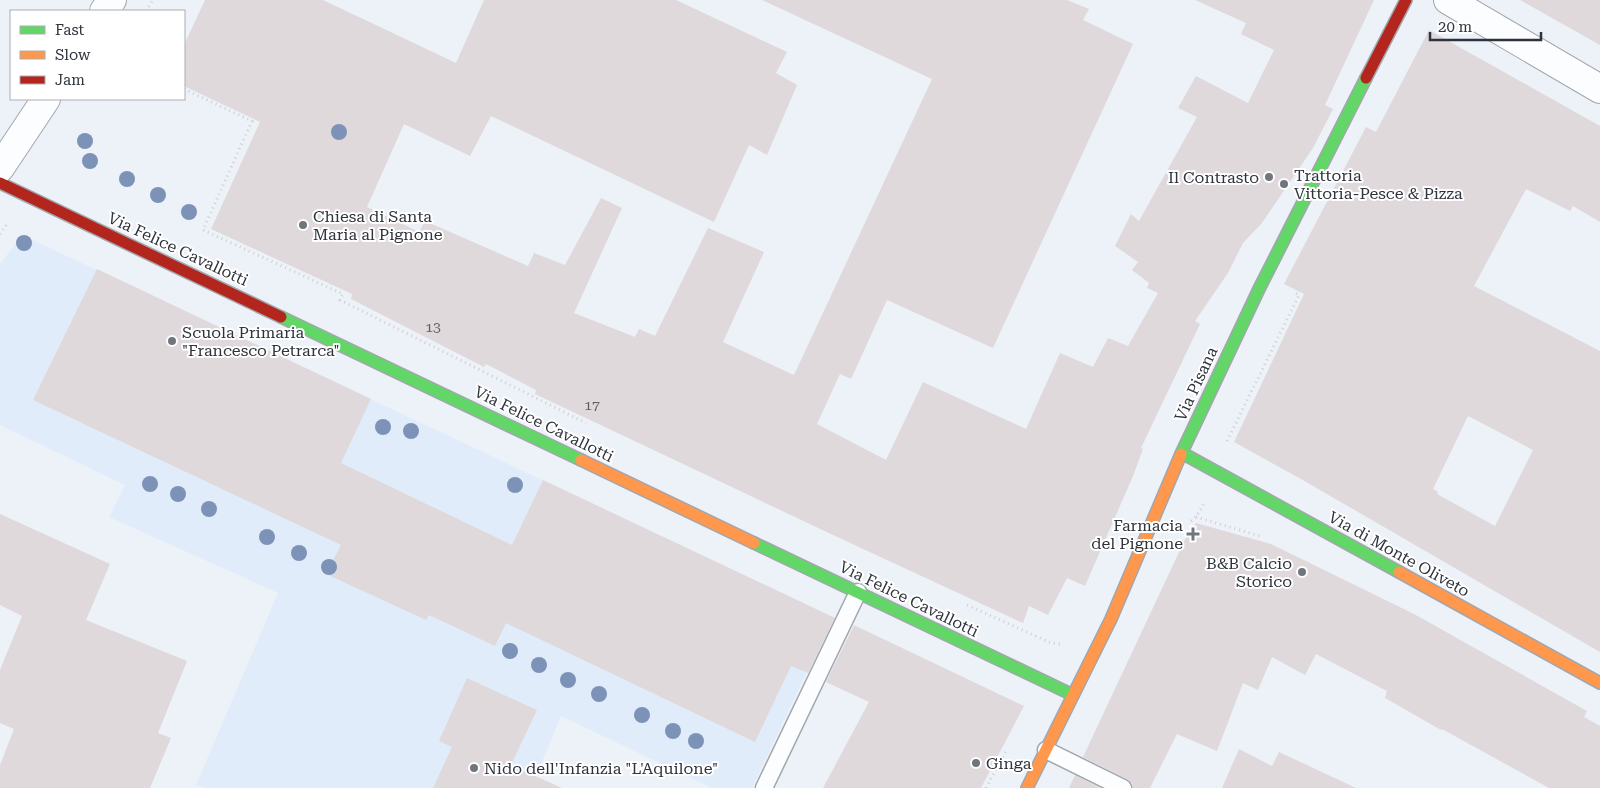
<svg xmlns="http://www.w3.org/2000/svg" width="1600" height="788" viewBox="0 0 1600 788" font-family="'Roboto Serif',serif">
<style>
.built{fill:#e1ecfb}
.building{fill:#dfd9db;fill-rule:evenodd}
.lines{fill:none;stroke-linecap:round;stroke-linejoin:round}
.lane-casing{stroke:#a2a6ad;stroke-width:19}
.street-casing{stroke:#a2a6ad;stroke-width:30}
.fast-casing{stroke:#a2a6ad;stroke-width:14}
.slow-casing{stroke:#a2a6ad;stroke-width:14}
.jam-casing{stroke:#a2a6ad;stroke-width:14}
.path{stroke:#cdcfd2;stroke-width:3;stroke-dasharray:1 4;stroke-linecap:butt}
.lane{stroke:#fcfdfe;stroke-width:16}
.street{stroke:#fcfdfe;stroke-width:28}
.fast{stroke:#63d668;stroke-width:11}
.slow{stroke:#ff974d;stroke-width:11}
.jam{stroke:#b3261e;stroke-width:11}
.tree{fill:#7c93b7}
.poi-dot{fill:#71767e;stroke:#fff;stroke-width:2}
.labels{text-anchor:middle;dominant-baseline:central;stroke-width:4;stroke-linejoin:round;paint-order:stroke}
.number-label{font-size:14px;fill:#5d5f66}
.poi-label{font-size:16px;fill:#2e333c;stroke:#fff;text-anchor:start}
.street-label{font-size:16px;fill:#2e333c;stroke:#fff}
</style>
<rect width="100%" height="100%" fill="#edf1f8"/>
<path class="built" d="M 22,235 L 833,617 L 752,788 L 712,788 L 561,716 L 531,788 L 205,788 L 196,785 L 278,593 L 109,517 L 125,485 L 0,425 L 0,264 Z"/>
<path class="building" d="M 205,0 L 323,0 L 456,63 L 484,0 L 676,0 L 787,52 L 776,73 L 797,85 L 767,155 L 749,145 L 714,222 L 491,116 L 470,156 L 404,124 L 367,207 L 419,232 L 425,221 L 528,266 L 534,253 L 565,265 L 601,198 L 622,208 L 574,313 L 635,337 L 639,329 L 655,336 L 708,228 L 764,252 L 723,342 L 794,375 L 932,79 L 762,0 L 1067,0 L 1089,9 L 1083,20 L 1133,44 L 993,348 L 887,300 L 851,379 L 840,374 L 817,424 L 886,460 L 923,382 L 1026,429 L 1060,353 L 1093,367 L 1108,338 L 1128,346 L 1158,293 L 1147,288 L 1149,283 L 1132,270 L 1138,262 L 1115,246 L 1131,214 L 1139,221 L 1197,117 L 1178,108 L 1196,76 L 1248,103 L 1274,50 L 1241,34 L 1246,23 L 1195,0 L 1374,0 L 1325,105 L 1333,109 L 1313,148 L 1262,223 L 1243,243 L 1228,273 L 1195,321 L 1200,324 L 1141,448 L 1143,449 L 1133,476 L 1085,586 L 1067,578 L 1048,615 L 1029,606 L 1023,623 L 833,535 L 535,394 L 536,390 L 486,364 L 484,367 L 351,299 L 352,294 L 211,229 L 260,122 L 184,86 L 184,45 Z
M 1520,0 L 1600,0 L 1600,45 Z
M 1429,30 L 1600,126 L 1600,222 L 1573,206 L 1570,211 L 1526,189 L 1474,286 L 1600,351 L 1600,652 L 1301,479 L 1234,442 L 1304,294 L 1284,284 L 1366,127 L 1376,132 ZM 1468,416 L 1533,450 L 1495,526 L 1437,494 L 1438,492 L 1433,489 Z
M 97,269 L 371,399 L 341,463 L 512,545 L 543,480 L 835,618 L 808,673 L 791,666 L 755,742 L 506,623 L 495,646 L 429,615 L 426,620 L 326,574 L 341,545 L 33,400 Z
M 0,514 L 110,564 L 86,620 L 187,661 L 158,733 L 171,738 L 150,788 L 0,788 L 0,765 L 14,729 L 0,723 L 0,670 L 22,616 L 0,605 Z
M 1196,523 L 1271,544 L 1414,614 L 1587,711 L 1584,717 L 1600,726 L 1600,788 L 1549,788 L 1442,729 L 1441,730 L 1385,698 L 1387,691 L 1316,654 L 1305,675 L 1272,657 L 1258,690 L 1243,683 L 1217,751 L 1177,734 L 1150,788 L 1133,788 L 1132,783 L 1127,779 L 1083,757 L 1188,533 Z
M 854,625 L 1024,706 L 981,788 L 823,788 L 869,702 L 826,682 Z
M 467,678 L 537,710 L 511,765 L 562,788 L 433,788 L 452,747 L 439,741 Z
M 1239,749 L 1272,766 L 1279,752 L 1356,788 L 1222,788 Z
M 1075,775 L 1100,788 L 1069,788 Z"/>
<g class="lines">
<g class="lane-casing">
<path id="lane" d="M 1046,750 L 1123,788
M 764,788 L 858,592"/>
</g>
<g class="street-casing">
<path id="street" d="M 1448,0 L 1600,89
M 104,11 L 112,0
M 0,168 L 46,99"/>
</g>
<g class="fast-casing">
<path id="fast" d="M 281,317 L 581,460
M 1182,453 L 1399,572
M 1181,454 L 1259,289 L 1366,78
M 754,543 L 1073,695"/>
</g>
<g class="slow-casing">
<path id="slow" d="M 581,460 L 754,543
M 1399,572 L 1600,683
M 1027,788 L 1111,619 L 1181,454"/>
</g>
<g class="jam-casing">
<path id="jam" d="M 1366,78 L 1406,0
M 0,183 L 281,317"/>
</g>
<path class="path" d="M 146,11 L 153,0
M 184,89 L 252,121 L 203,230 L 343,294 L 340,300 L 586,423
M 0,234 L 7,224
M 1227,441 L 1299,295 L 1294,292
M 1196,517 L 1260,536
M 1191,521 L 1196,517 L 1205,502
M 967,605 L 1051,643 L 1062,644
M 986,788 L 1007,749"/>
<use href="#lane" class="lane"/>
<use href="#street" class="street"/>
<use href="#fast" class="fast"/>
<use href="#slow" class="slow"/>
<use href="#jam" class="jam"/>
</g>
<g class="tree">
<circle cx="339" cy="132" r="8"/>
<circle cx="85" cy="141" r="8"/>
<circle cx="90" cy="161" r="8"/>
<circle cx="127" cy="179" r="8"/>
<circle cx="158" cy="195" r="8"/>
<circle cx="189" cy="212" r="8"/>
<circle cx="24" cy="243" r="8"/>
<circle cx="383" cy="427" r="8"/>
<circle cx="411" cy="431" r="8"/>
<circle cx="150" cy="484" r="8"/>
<circle cx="515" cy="485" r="8"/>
<circle cx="178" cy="494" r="8"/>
<circle cx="209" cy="509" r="8"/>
<circle cx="267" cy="537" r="8"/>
<circle cx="299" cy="553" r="8"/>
<circle cx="329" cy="567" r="8"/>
<circle cx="510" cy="651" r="8"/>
<circle cx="539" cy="665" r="8"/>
<circle cx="568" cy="680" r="8"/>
<circle cx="599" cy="694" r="8"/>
<circle cx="642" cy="715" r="8"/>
<circle cx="673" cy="731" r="8"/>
<circle cx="696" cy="741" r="8"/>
</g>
<g class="poi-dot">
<circle cx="1269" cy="177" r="5"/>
<circle cx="1284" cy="184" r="5"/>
<circle cx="303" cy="225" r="5"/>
<circle cx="172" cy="341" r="5"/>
<path d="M1190.5 526.5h5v5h5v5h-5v5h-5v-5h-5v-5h5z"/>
<circle cx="1302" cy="572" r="5"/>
<circle cx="976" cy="763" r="5"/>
<circle cx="474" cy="768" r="5"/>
</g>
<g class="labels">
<g class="number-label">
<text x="433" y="327">13</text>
<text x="592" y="405">17</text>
</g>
<g class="poi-label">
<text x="1294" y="175">Trattoria<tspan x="1294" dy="18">Vittoria-Pesce &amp; Pizza</tspan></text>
<text x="1259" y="177" text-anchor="end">Il Contrasto</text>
<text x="313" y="216">Chiesa di Santa<tspan x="313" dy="18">Maria al Pignone</tspan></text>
<text x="182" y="332">Scuola Primaria<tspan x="182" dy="18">"Francesco Petrarca"</tspan></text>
<text x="1183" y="525" text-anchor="end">Farmacia<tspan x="1183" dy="18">del Pignone</tspan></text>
<text x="1292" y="563" text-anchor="end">B&amp;B Calcio<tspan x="1292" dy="18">Storico</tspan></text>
<text x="986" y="763">Ginga</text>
<text x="484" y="768">Nido dell'Infanzia "L'Aquilone"</text>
</g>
<g class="street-label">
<text transform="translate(178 249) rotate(25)">Via Felice Cavallotti</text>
<text transform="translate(1196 384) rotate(-65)">Via Pisana</text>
<text transform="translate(544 424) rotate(26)">Via Felice Cavallotti</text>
<text transform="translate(1399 554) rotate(29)">Via di Monte Oliveto</text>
<text transform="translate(909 599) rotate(26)">Via Felice Cavallotti</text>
</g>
</g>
<rect x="10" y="10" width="175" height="90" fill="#ffffff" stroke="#abadb1"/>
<rect x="20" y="26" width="25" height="8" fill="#63d668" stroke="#abadb1"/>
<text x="55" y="35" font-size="15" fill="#2e333c">Fast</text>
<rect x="20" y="51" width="25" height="8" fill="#ff974d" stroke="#abadb1"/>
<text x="55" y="60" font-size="15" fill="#2e333c">Slow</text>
<rect x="20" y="76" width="25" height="8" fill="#b3261e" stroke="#abadb1"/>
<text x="55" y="85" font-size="15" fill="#2e333c">Jam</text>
<path d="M1430 32v8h111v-8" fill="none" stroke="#2e333c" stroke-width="2.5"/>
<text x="1438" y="32" font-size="15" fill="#2e333c" stroke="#ffffff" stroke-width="4" paint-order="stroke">20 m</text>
</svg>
